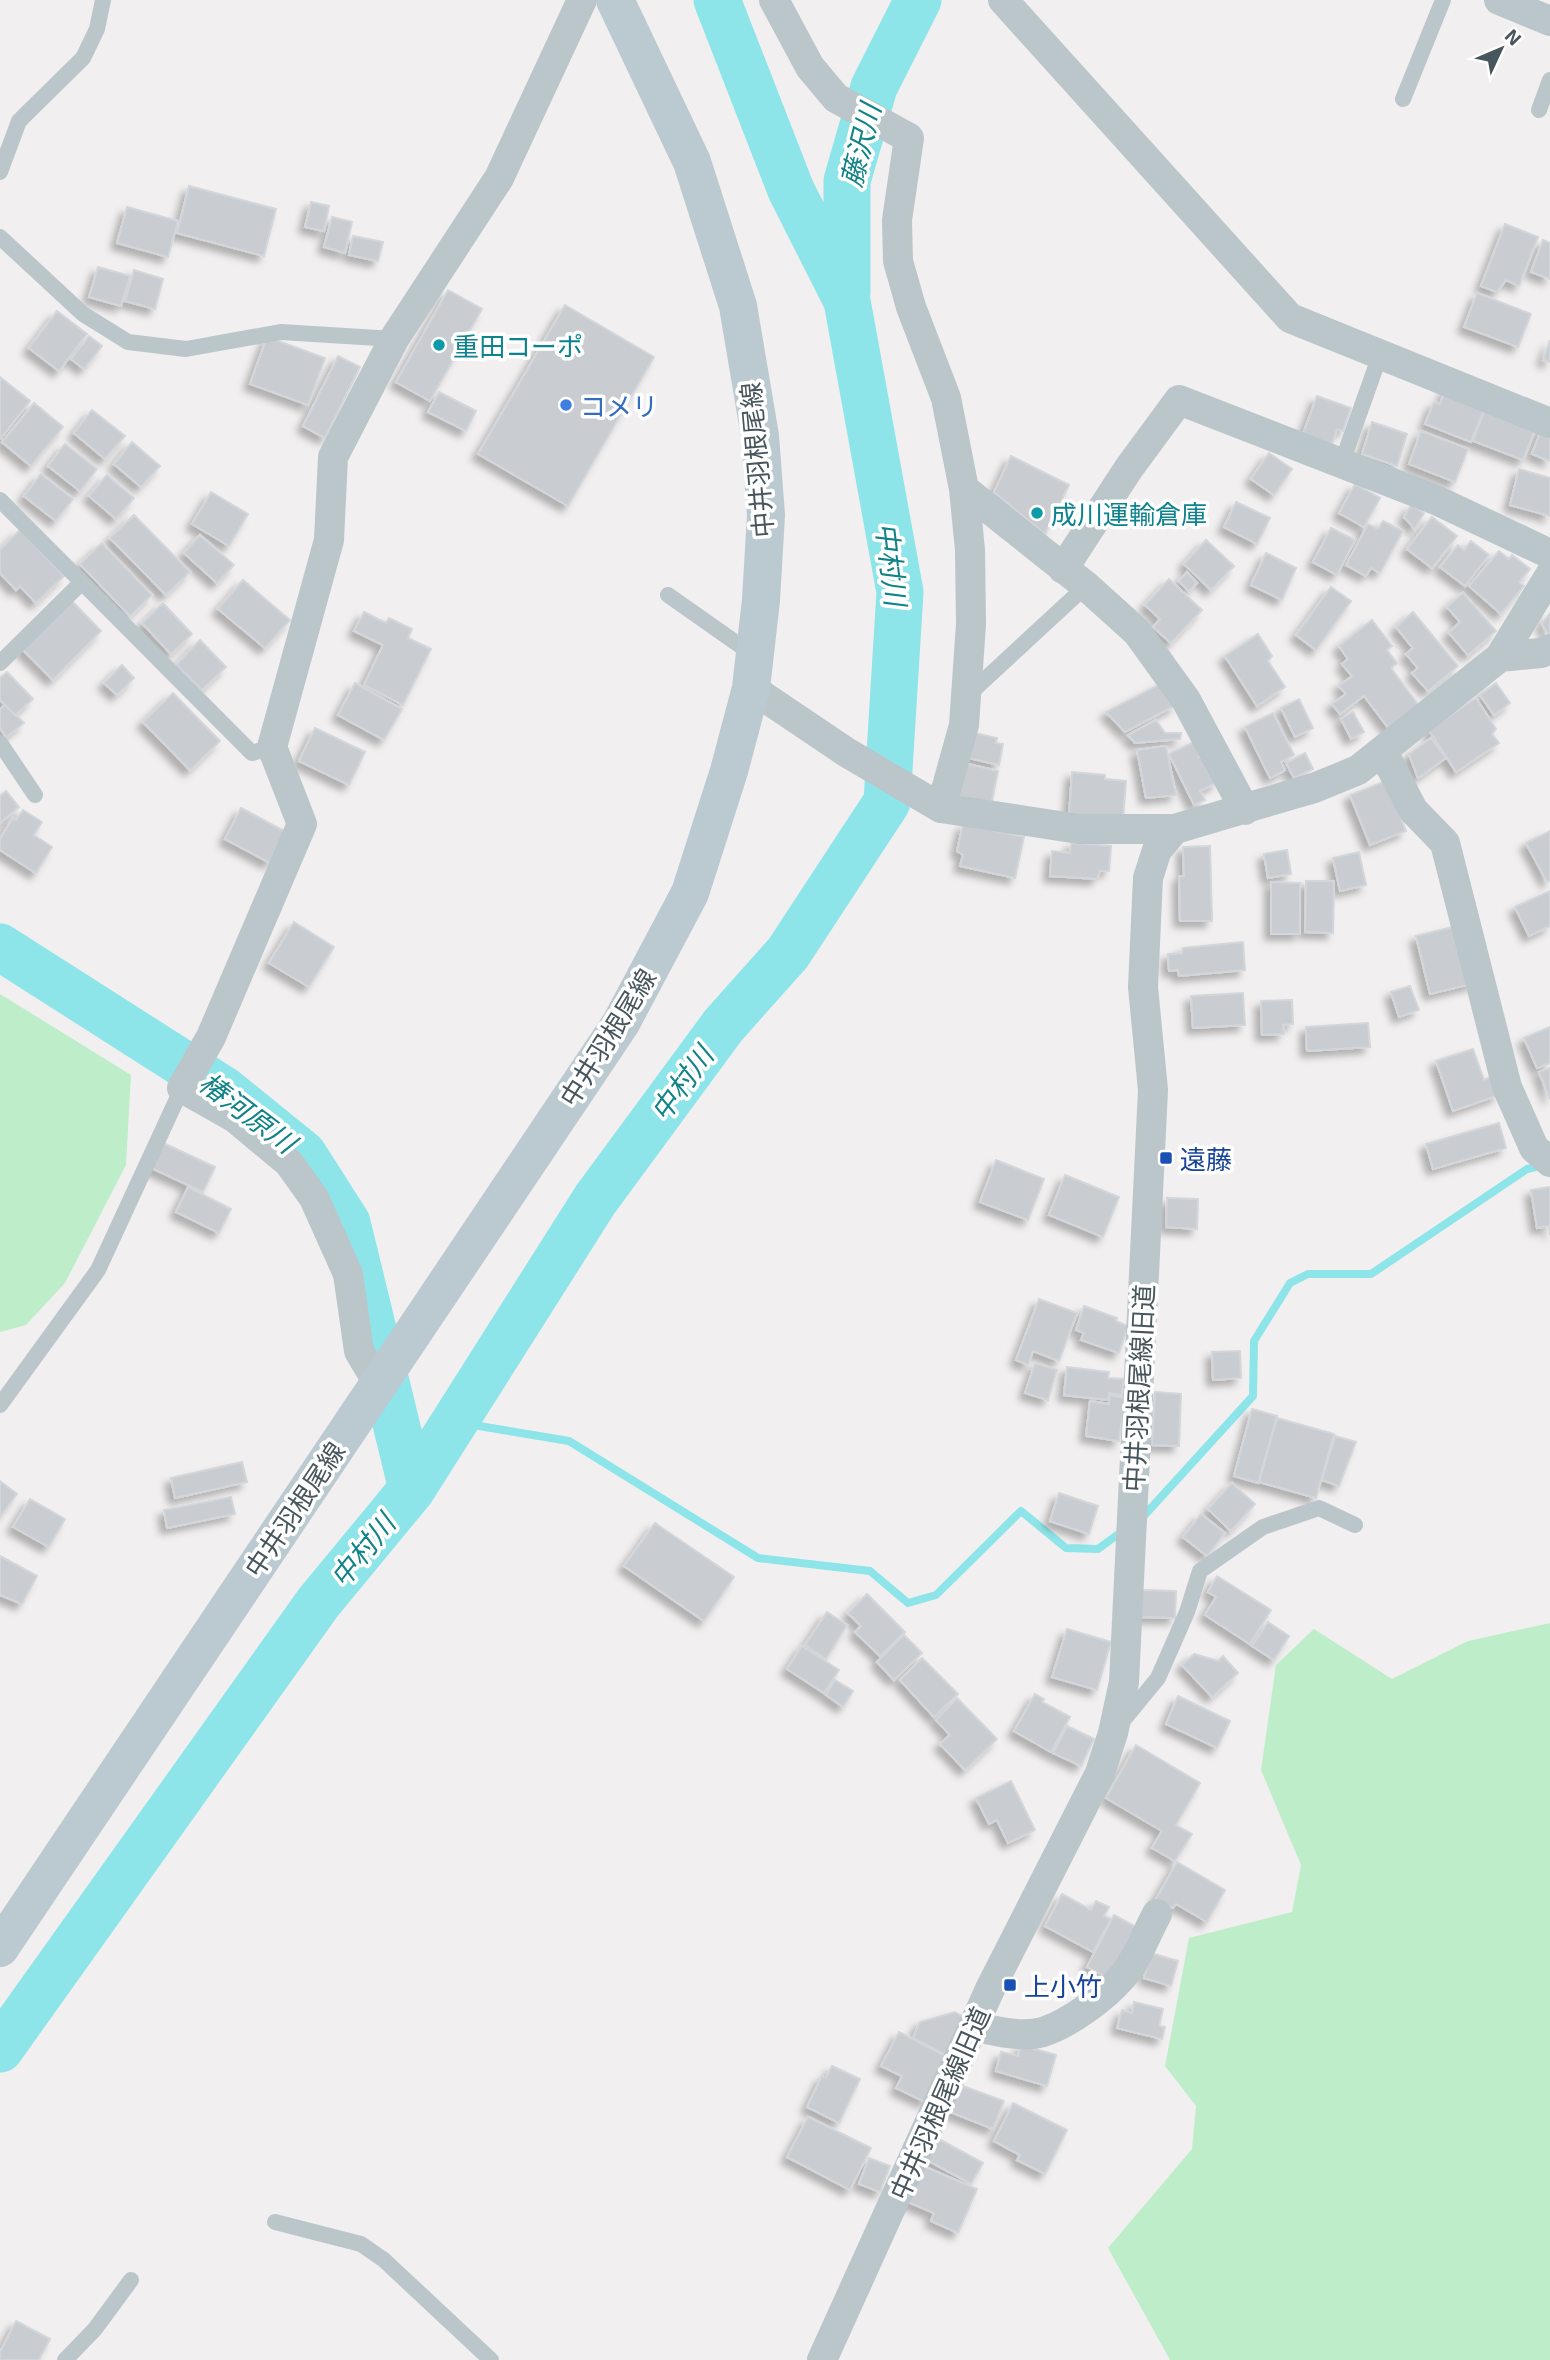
<svg xmlns="http://www.w3.org/2000/svg" width="1550" height="2360" viewBox="0 0 1550 2360" font-family="'Exo 2','Noto Sans JP',sans-serif">
<style>
.green{fill:#beeec9}
.lines{fill:none;stroke-linecap:round;stroke-linejoin:round}
.stream{stroke:#8de5e9;stroke-width:8}
.river{stroke:#8de5e9;stroke-width:47}
.building{fill:#c9cdd1;stroke:#d3d6da;stroke-width:2;filter:url(#shadow)}
.service{stroke:#bbc6cb;stroke-width:16}
.minor{stroke:#bbc6cb;stroke-width:30}
.secondary{stroke:#bbc9d0;stroke-width:38}
.culture-dot{fill:#0f9aa8;stroke:#fff;stroke-width:2.5}
.shop-dot{fill:#3f7fe0;stroke:#fff;stroke-width:2.5}
.transit-dot{fill:#1a4fb4;stroke:#fff;stroke-width:2.5}
.labels{text-anchor:middle;dominant-baseline:central;stroke-width:7;stroke-linejoin:round;paint-order:stroke}
.culture-label{font-size:26px;fill:#0d838f;stroke:#fff;text-anchor:start}
.shop-label{font-size:26px;fill:#366cbe;stroke:#fff;text-anchor:start}
.street-label{font-size:26px;fill:#47555c;stroke:#fff}
.transit-label{font-size:26px;fill:#164399;stroke:#fff;text-anchor:start}
.water-label{font-size:28px;font-style:italic;fill:#118387;stroke:#fff}
</style>
<defs>
<filter id="shadow"><feDropShadow dx="-6" dy="6" stdDeviation="3.5" flood-color="#0004"/></filter>
</defs>
<rect width="100%" height="100%" fill="#f1efef"/>
<path class="green" d="M 0,994 L 131,1075 L 126,1165 L 65,1283 L 26,1325 L 0,1332 Z
M 1550,1623 L 1550,2360 L 1170,2360 L 1108,2248 L 1192,2149 L 1196,2106 L 1165,2066 L 1189,1938 L 1292,1912 L 1301,1865 L 1261,1770 L 1276,1665 L 1314,1629 L 1392,1679 L 1468,1641 Z"/>
<g class="lines">
<path class="stream" d="M 455,1422 L 569,1441 L 758,1558 L 870,1571 L 908,1603 L 936,1595 L 1021,1511 L 1066,1548 L 1098,1549 L 1124,1530
M 1141,1519 L 1253,1396 L 1254,1341 L 1290,1283 L 1308,1274 L 1371,1274 L 1527,1169 L 1544,1165"/>
<path class="river" d="M 847,293 L 847,181 L 874,87 L 918,0
M 0,947 L 224,1090 L 303,1154 L 347,1223 L 412,1489
M 0,2049 L 318,1603 L 412,1489 L 595,1200 L 723,1026 L 788,953 L 887,802 L 900,592 L 847,301 L 791,190 L 717,0"/>
</g>
<path class="building" d="M 189,186 L 276,209 L 264,256 L 177,233 Z
M 311,202 L 329,206 L 324,231 L 305,227 Z
M 127,207 L 178,221 L 168,257 L 117,243 Z
M 332,217 L 352,222 L 345,253 L 324,247 Z
M 1505,224 L 1538,237 L 1519,286 L 1506,280 L 1497,292 L 1481,286 Z
M 353,236 L 383,242 L 378,261 L 349,255 Z
M 1543,240 L 1550,243 L 1550,279 L 1531,272 Z
M 98,267 L 130,276 L 121,306 L 89,297 Z
M 134,270 L 163,279 L 155,309 L 125,301 Z
M 448,290 L 482,309 L 430,401 L 396,382 Z
M 1477,293 L 1531,314 L 1518,347 L 1464,327 Z
M 565,305 L 654,357 L 568,506 L 478,454 Z
M 57,311 L 87,334 L 59,371 L 29,348 Z
M 89,336 L 102,346 L 84,369 L 71,359 Z
M 267,337 L 325,358 L 308,405 L 250,384 Z
M 1550,340 L 1550,362 L 1543,360 Z
M 338,356 L 360,367 L 325,438 L 303,426 Z
M 0,377 L 30,401 L 1,438 L 0,437 Z
M 1446,388 L 1486,405 L 1471,442 L 1425,424 L 1434,402 L 1440,404 Z
M 439,392 L 476,411 L 466,431 L 428,412 Z
M 1317,396 L 1351,408 L 1343,431 L 1337,429 L 1332,444 L 1303,434 Z
M 34,403 L 63,427 L 31,466 L 2,442 Z
M 1487,404 L 1538,423 L 1523,460 L 1473,441 Z
M 92,410 L 125,436 L 105,459 L 74,433 Z
M 1372,422 L 1407,434 L 1397,466 L 1362,454 Z
M 1543,425 L 1550,428 L 1550,461 L 1532,454 Z
M 1421,431 L 1468,449 L 1455,482 L 1409,464 Z
M 132,442 L 160,466 L 141,487 L 114,464 Z
M 65,444 L 97,469 L 80,491 L 48,466 Z
M 1269,453 L 1292,469 L 1274,495 L 1251,479 Z
M 1011,456 L 1069,485 L 1045,534 L 994,492 Z
M 1519,469 L 1550,478 L 1550,516 L 1510,505 Z
M 41,474 L 73,499 L 56,521 L 24,496 Z
M 107,475 L 134,498 L 116,519 L 89,496 Z
M 1355,484 L 1380,498 L 1364,527 L 1339,513 Z
M 211,492 L 248,514 L 229,546 L 192,524 Z
M 1236,502 L 1270,518 L 1257,544 L 1224,527 Z
M 1411,505 L 1424,513 L 1415,529 L 1404,517 Z
M 134,515 L 190,572 L 166,595 L 110,538 Z
M 1432,517 L 1457,536 L 1432,568 L 1407,549 Z
M 1383,521 L 1403,531 L 1380,573 L 1371,568 L 1366,576 L 1346,565 L 1368,524 L 1378,529 Z
M 1331,528 L 1355,540 L 1337,575 L 1313,562 Z
M 20,530 L 64,576 L 36,603 L 20,586 L 16,590 L 0,573 L 0,550 Z
M 200,535 L 234,565 L 217,583 L 184,553 Z
M 1206,540 L 1234,566 L 1211,590 L 1184,564 Z
M 1471,541 L 1489,555 L 1465,586 L 1440,567 L 1458,545 L 1464,550 Z
M 102,543 L 152,595 L 130,616 L 80,564 Z
M 1499,551 L 1509,559 L 1512,555 L 1530,569 L 1519,582 L 1524,586 L 1501,614 L 1469,586 Z
M 1266,553 L 1296,568 L 1282,600 L 1251,585 Z
M 1187,572 L 1197,583 L 1189,591 L 1179,581 Z
M 1169,579 L 1202,610 L 1171,643 L 1153,627 L 1160,619 L 1145,605 Z
M 243,580 L 290,620 L 265,648 L 218,609 Z
M 1331,587 L 1351,601 L 1316,650 L 1296,635 Z
M 1463,593 L 1496,631 L 1468,655 L 1449,633 L 1460,622 L 1447,607 Z
M 70,599 L 101,631 L 53,680 L 21,648 Z
M 163,603 L 192,634 L 171,654 L 142,623 Z
M 364,612 L 386,623 L 389,618 L 412,629 L 408,638 L 431,649 L 403,705 L 364,685 L 383,645 L 354,631 Z
M 1413,612 L 1458,666 L 1428,691 L 1412,673 L 1418,668 L 1406,654 L 1413,648 L 1396,627 Z
M 1550,613 L 1550,635 L 1549,636 L 1542,624 Z
M 1372,620 L 1392,646 L 1387,650 L 1397,663 L 1391,668 L 1420,707 L 1390,730 L 1364,696 L 1340,714 L 1332,704 L 1346,694 L 1339,686 L 1352,676 L 1342,664 L 1348,659 L 1339,646 Z
M 1258,634 L 1272,656 L 1268,661 L 1285,687 L 1257,706 L 1225,656 Z
M 200,640 L 226,667 L 202,690 L 176,665 Z
M 122,665 L 134,678 L 117,695 L 104,683 Z
M 7,672 L 33,699 L 15,715 L 0,700 L 0,678 Z
M 355,683 L 402,709 L 384,740 L 338,715 Z
M 1162,683 L 1176,705 L 1125,732 L 1106,712 Z
M 1496,683 L 1510,703 L 1494,715 L 1480,695 Z
M 173,693 L 220,741 L 190,770 L 143,722 Z
M 1476,698 L 1496,729 L 1492,734 L 1499,743 L 1456,772 L 1429,730 Z
M 1299,699 L 1313,728 L 1295,737 L 1281,708 Z
M 5,705 L 24,723 L 6,737 L 0,728 L 0,709 Z
M 1353,712 L 1364,732 L 1351,739 L 1341,719 Z
M 1273,713 L 1294,755 L 1281,762 L 1285,770 L 1270,778 L 1245,727 Z
M 1156,720 L 1165,733 L 1181,733 L 1180,739 L 1135,743 L 1128,735 Z
M 315,728 L 365,752 L 349,785 L 299,761 Z
M 970,732 L 997,738 L 996,743 L 1003,744 L 999,765 L 964,757 Z
M 1431,738 L 1446,758 L 1418,778 L 1409,754 Z
M 1198,740 L 1199,757 L 1204,754 L 1218,782 L 1200,791 L 1205,800 L 1194,805 L 1169,754 Z
M 1166,746 L 1176,795 L 1146,798 L 1137,750 Z
M 1305,753 L 1313,769 L 1294,778 L 1286,763 Z
M 959,762 L 998,771 L 991,806 L 952,798 Z
M 1072,772 L 1105,775 L 1105,779 L 1126,781 L 1123,819 L 1069,815 Z
M 1386,781 L 1406,831 L 1370,845 L 1350,795 Z
M 6,791 L 19,807 L 0,823 L 0,796 Z
M 241,808 L 286,832 L 270,863 L 225,839 Z
M 23,810 L 42,822 L 34,835 L 52,847 L 36,873 L 0,850 L 0,839 L 13,818 L 16,820 Z
M 963,824 L 1024,837 L 1015,878 L 960,866 L 963,855 L 957,851 Z
M 1550,831 L 1550,880 L 1547,882 L 1526,843 Z
M 1071,843 L 1111,846 L 1109,871 L 1100,871 L 1097,879 L 1050,876 L 1052,851 L 1070,853 Z
M 1210,846 L 1212,921 L 1180,921 L 1179,876 L 1184,876 L 1183,847 Z
M 1287,850 L 1291,874 L 1268,878 L 1264,854 Z
M 1359,852 L 1366,885 L 1340,891 L 1333,858 Z
M 1306,881 L 1334,881 L 1333,933 L 1305,932 Z
M 1271,882 L 1300,883 L 1300,934 L 1271,934 Z
M 1550,891 L 1550,926 L 1529,936 L 1515,907 Z
M 294,922 L 334,947 L 309,987 L 269,963 Z
M 1461,925 L 1475,983 L 1430,994 L 1416,936 Z
M 1243,942 L 1245,970 L 1179,976 L 1178,970 L 1169,971 L 1168,954 L 1182,953 L 1183,948 Z
M 1410,986 L 1419,1010 L 1399,1017 L 1391,992 Z
M 1243,993 L 1245,1025 L 1193,1028 L 1191,996 Z
M 1292,1000 L 1293,1024 L 1283,1025 L 1284,1034 L 1262,1035 L 1261,1001 Z
M 1368,1023 L 1370,1047 L 1307,1051 L 1306,1027 Z
M 1550,1027 L 1550,1063 L 1537,1068 L 1524,1038 Z
M 1473,1049 L 1484,1080 L 1493,1076 L 1499,1095 L 1453,1111 L 1436,1061 Z
M 1550,1068 L 1550,1099 L 1539,1072 Z
M 1499,1123 L 1506,1148 L 1433,1169 L 1426,1144 Z
M 161,1142 L 215,1167 L 203,1192 L 149,1167 Z
M 996,1160 L 1044,1179 L 1028,1220 L 980,1202 Z
M 1065,1175 L 1119,1197 L 1103,1237 L 1049,1215 Z
M 188,1187 L 231,1209 L 219,1233 L 176,1212 Z
M 1550,1187 L 1550,1235 L 1549,1226 L 1537,1228 L 1531,1190 Z
M 1167,1198 L 1198,1199 L 1197,1229 L 1166,1227 Z
M 1039,1299 L 1077,1313 L 1059,1361 L 1033,1351 L 1028,1365 L 1016,1360 Z
M 1084,1306 L 1117,1318 L 1116,1321 L 1128,1326 L 1119,1353 L 1081,1340 L 1084,1333 L 1076,1330 Z
M 1240,1351 L 1241,1378 L 1213,1380 L 1212,1352 Z
M 1035,1363 L 1057,1370 L 1048,1400 L 1025,1393 Z
M 1067,1367 L 1109,1372 L 1108,1378 L 1123,1379 L 1122,1395 L 1109,1393 L 1108,1400 L 1064,1395 Z
M 1155,1392 L 1181,1394 L 1179,1446 L 1152,1445 Z
M 1110,1395 L 1125,1398 L 1119,1441 L 1086,1436 L 1090,1401 L 1109,1404 Z
M 1252,1409 L 1277,1416 L 1258,1483 L 1234,1476 Z
M 1277,1418 L 1334,1434 L 1316,1498 L 1259,1482 Z
M 1335,1436 L 1356,1442 L 1339,1486 L 1322,1480 Z
M 242,1462 L 247,1482 L 175,1498 L 171,1478 Z
M 0,1481 L 17,1494 L 0,1517 Z
M 1232,1483 L 1255,1504 L 1231,1531 L 1208,1509 Z
M 1059,1493 L 1098,1506 L 1089,1534 L 1050,1521 Z
M 231,1497 L 235,1514 L 167,1528 L 164,1510 Z
M 30,1499 L 65,1519 L 49,1547 L 13,1527 Z
M 1201,1514 L 1225,1533 L 1207,1556 L 1183,1537 Z
M 655,1523 L 734,1577 L 704,1621 L 624,1566 Z
M 0,1556 L 37,1576 L 22,1604 L 0,1595 Z
M 1217,1576 L 1271,1610 L 1250,1644 L 1205,1615 L 1216,1597 L 1208,1592 Z
M 1142,1590 L 1176,1591 L 1175,1618 L 1141,1617 Z
M 867,1594 L 905,1632 L 880,1656 L 855,1632 L 861,1626 L 848,1613 Z
M 827,1612 L 847,1625 L 826,1659 L 805,1645 Z
M 1268,1622 L 1289,1636 L 1274,1660 L 1252,1646 Z
M 1067,1629 L 1111,1642 L 1097,1690 L 1052,1677 Z
M 904,1635 L 922,1653 L 894,1680 L 877,1662 Z
M 802,1646 L 839,1670 L 824,1693 L 787,1669 Z
M 1194,1654 L 1218,1661 L 1223,1656 L 1238,1673 L 1212,1697 L 1182,1665 Z
M 922,1658 L 958,1694 L 934,1717 L 900,1680 Z
M 835,1680 L 853,1691 L 843,1707 L 826,1695 Z
M 1035,1694 L 1044,1699 L 1042,1702 L 1070,1717 L 1051,1752 L 1014,1731 Z
M 1178,1696 L 1230,1721 L 1217,1748 L 1166,1724 Z
M 957,1698 L 997,1739 L 965,1770 L 940,1744 L 950,1735 L 936,1720 Z
M 1067,1726 L 1094,1739 L 1081,1766 L 1053,1753 Z
M 1136,1745 L 1200,1783 L 1176,1825 L 1192,1834 L 1175,1861 L 1152,1848 L 1162,1831 L 1106,1798 Z
M 1011,1781 L 1035,1830 L 1008,1843 L 997,1820 L 989,1824 L 976,1798 Z
M 1177,1862 L 1225,1890 L 1207,1922 L 1176,1904 L 1173,1908 L 1156,1899 Z
M 1062,1894 L 1091,1910 L 1096,1901 L 1109,1907 L 1104,1916 L 1111,1919 L 1093,1952 L 1045,1926 Z
M 1114,1915 L 1138,1928 L 1111,1979 L 1087,1967 Z
M 1151,1953 L 1178,1961 L 1171,1986 L 1144,1978 Z
M 1134,2002 L 1163,2009 L 1159,2026 L 1165,2027 L 1162,2039 L 1117,2028 L 1122,2010 L 1132,2013 Z
M 955,2012 L 965,2018 L 946,2055 L 913,2038 L 920,2022 Z
M 899,2032 L 948,2057 L 925,2102 L 896,2088 L 902,2076 L 881,2066 Z
M 1021,2045 L 1056,2055 L 1047,2086 L 996,2071 L 1001,2052 L 1018,2056 Z
M 832,2066 L 860,2079 L 839,2123 L 807,2107 L 822,2076 L 826,2078 Z
M 960,2085 L 1004,2101 L 993,2129 L 950,2112 Z
M 1013,2103 L 1067,2130 L 1045,2174 L 1017,2160 L 1020,2155 L 994,2141 Z
M 808,2117 L 871,2148 L 850,2190 L 787,2157 Z
M 937,2138 L 983,2163 L 971,2184 L 925,2159 Z
M 869,2158 L 890,2166 L 880,2192 L 859,2184 Z
M 916,2163 L 977,2189 L 958,2233 L 931,2221 L 934,2213 L 901,2199 Z
M 16,2321 L 50,2339 L 39,2360 L 0,2360 L 0,2352 Z"/>
<g class="lines">
<path class="service" d="M 1403,99 L 1443,0
M 1539,110 L 1550,80
M 0,172 L 19,121 L 83,58 L 97,29 L 103,0
M 0,237 L 83,314 L 128,342 L 186,349 L 281,332 L 394,339
M 1341,465 L 1380,355
M 0,500 L 252,753 L 272,747
M 668,595 L 752,654
M 0,663 L 81,583
M 967,696 L 1086,586
M 0,743 L 35,795
M 0,1405 L 98,1270 L 182,1088
M 1121,1723 L 1158,1678 L 1187,1612 L 1200,1571 L 1263,1527 L 1319,1508 L 1355,1525
M 275,2222 L 361,2244 L 384,2260 L 491,2360
M 65,2360 L 95,2329 L 131,2280"/>
<path class="minor" d="M 774,0 L 810,67 L 836,98 L 909,138 L 897,220 L 898,261 L 911,307 L 946,398 L 964,489 L 970,550 L 971,624 L 964,725 L 941,808
M 1003,0 L 1290,318 L 1550,423
M 1499,0 L 1550,21
M 964,489 L 1086,586 L 1137,632 L 1186,700 L 1245,810
M 1063,569 L 1129,468 L 1179,400 L 1436,500 L 1550,554
M 1500,657 L 1541,653 L 1550,649
M 751,688 L 846,752 L 941,808 L 1079,829 L 1175,829
M 1383,752 L 1413,810 L 1445,843 L 1507,1087 L 1534,1148 L 1550,1162
M 378,1383 L 359,1351 L 348,1274 L 314,1198 L 289,1163 L 235,1118 L 182,1088 L 211,1037 L 302,824 L 272,747 L 329,540 L 333,457 L 394,339 L 499,178 L 582,0
M 973,2026 C 995,2031 1022,2038 1043,2032 C 1070,2023 1104,1998 1123,1976 C 1137,1960 1146,1934 1157,1914
M 822,2360 L 991,1987 L 1100,1773 L 1113,1733 L 1124,1682 L 1153,1090 L 1143,987 L 1148,878 L 1157,850 L 1175,829 L 1314,788 L 1358,770 L 1500,657 L 1550,575"/>
<path class="secondary" d="M 0,1948 L 621,1023 L 690,893 L 729,771 L 751,688 L 761,600 L 766,515 L 760,436 L 738,306 L 692,162 L 615,0"/>
</g>
<g class="culture-dot">
<circle cx="439" cy="345" r="7"/>
<circle cx="1037" cy="513" r="7"/>
</g>
<circle class="shop-dot" cx="566" cy="405" r="7"/>
<g class="transit-dot">
<rect x="1159" y="1151" width="14" height="14" rx="3.5"/>
<rect x="1003" y="1978" width="14" height="14" rx="3.5"/>
</g>
<g class="labels">
<g class="culture-label">
<text x="453" y="345">重田コーポ</text>
<text x="1051" y="513">成川運輸倉庫</text>
</g>
<g class="shop-label">
<text x="580" y="405">コメリ</text>
</g>
<g class="street-label">
<text transform="translate(756 460) rotate(-95)">中井羽根尾線</text>
<text transform="translate(607 1037) rotate(-58)">中井羽根尾線</text>
<text transform="translate(1138 1388) rotate(-87)">中井羽根尾線旧道</text>
<text transform="translate(294 1509) rotate(-56)">中井羽根尾線</text>
<text transform="translate(939 2103) rotate(-66)">中井羽根尾線旧道</text>
</g>
<g class="transit-label">
<text x="1180" y="1158">遠藤</text>
<text x="1024" y="1985">上小竹</text>
</g>
<g class="water-label">
<text transform="translate(860 145) rotate(-76)">藤沢川</text>
<text transform="translate(892 564) rotate(83)">中村川</text>
<text transform="translate(681 1083) rotate(-54)">中村川</text>
<text transform="translate(248 1112) rotate(37)">椿河原川</text>
<text transform="translate(362 1550) rotate(-51)">中村川</text>
</g>
</g>
<g transform="translate(1501 49) rotate(46)" stroke="#ffffff" stroke-width="5" paint-order="stroke">
<path d="M0-5L12 26L0 18L-12 26Z" fill="#47555c"/>
<text y="-10" font-size="19" font-weight="bold" text-anchor="middle" fill="#47555c">N</text>
</g>
</svg>
